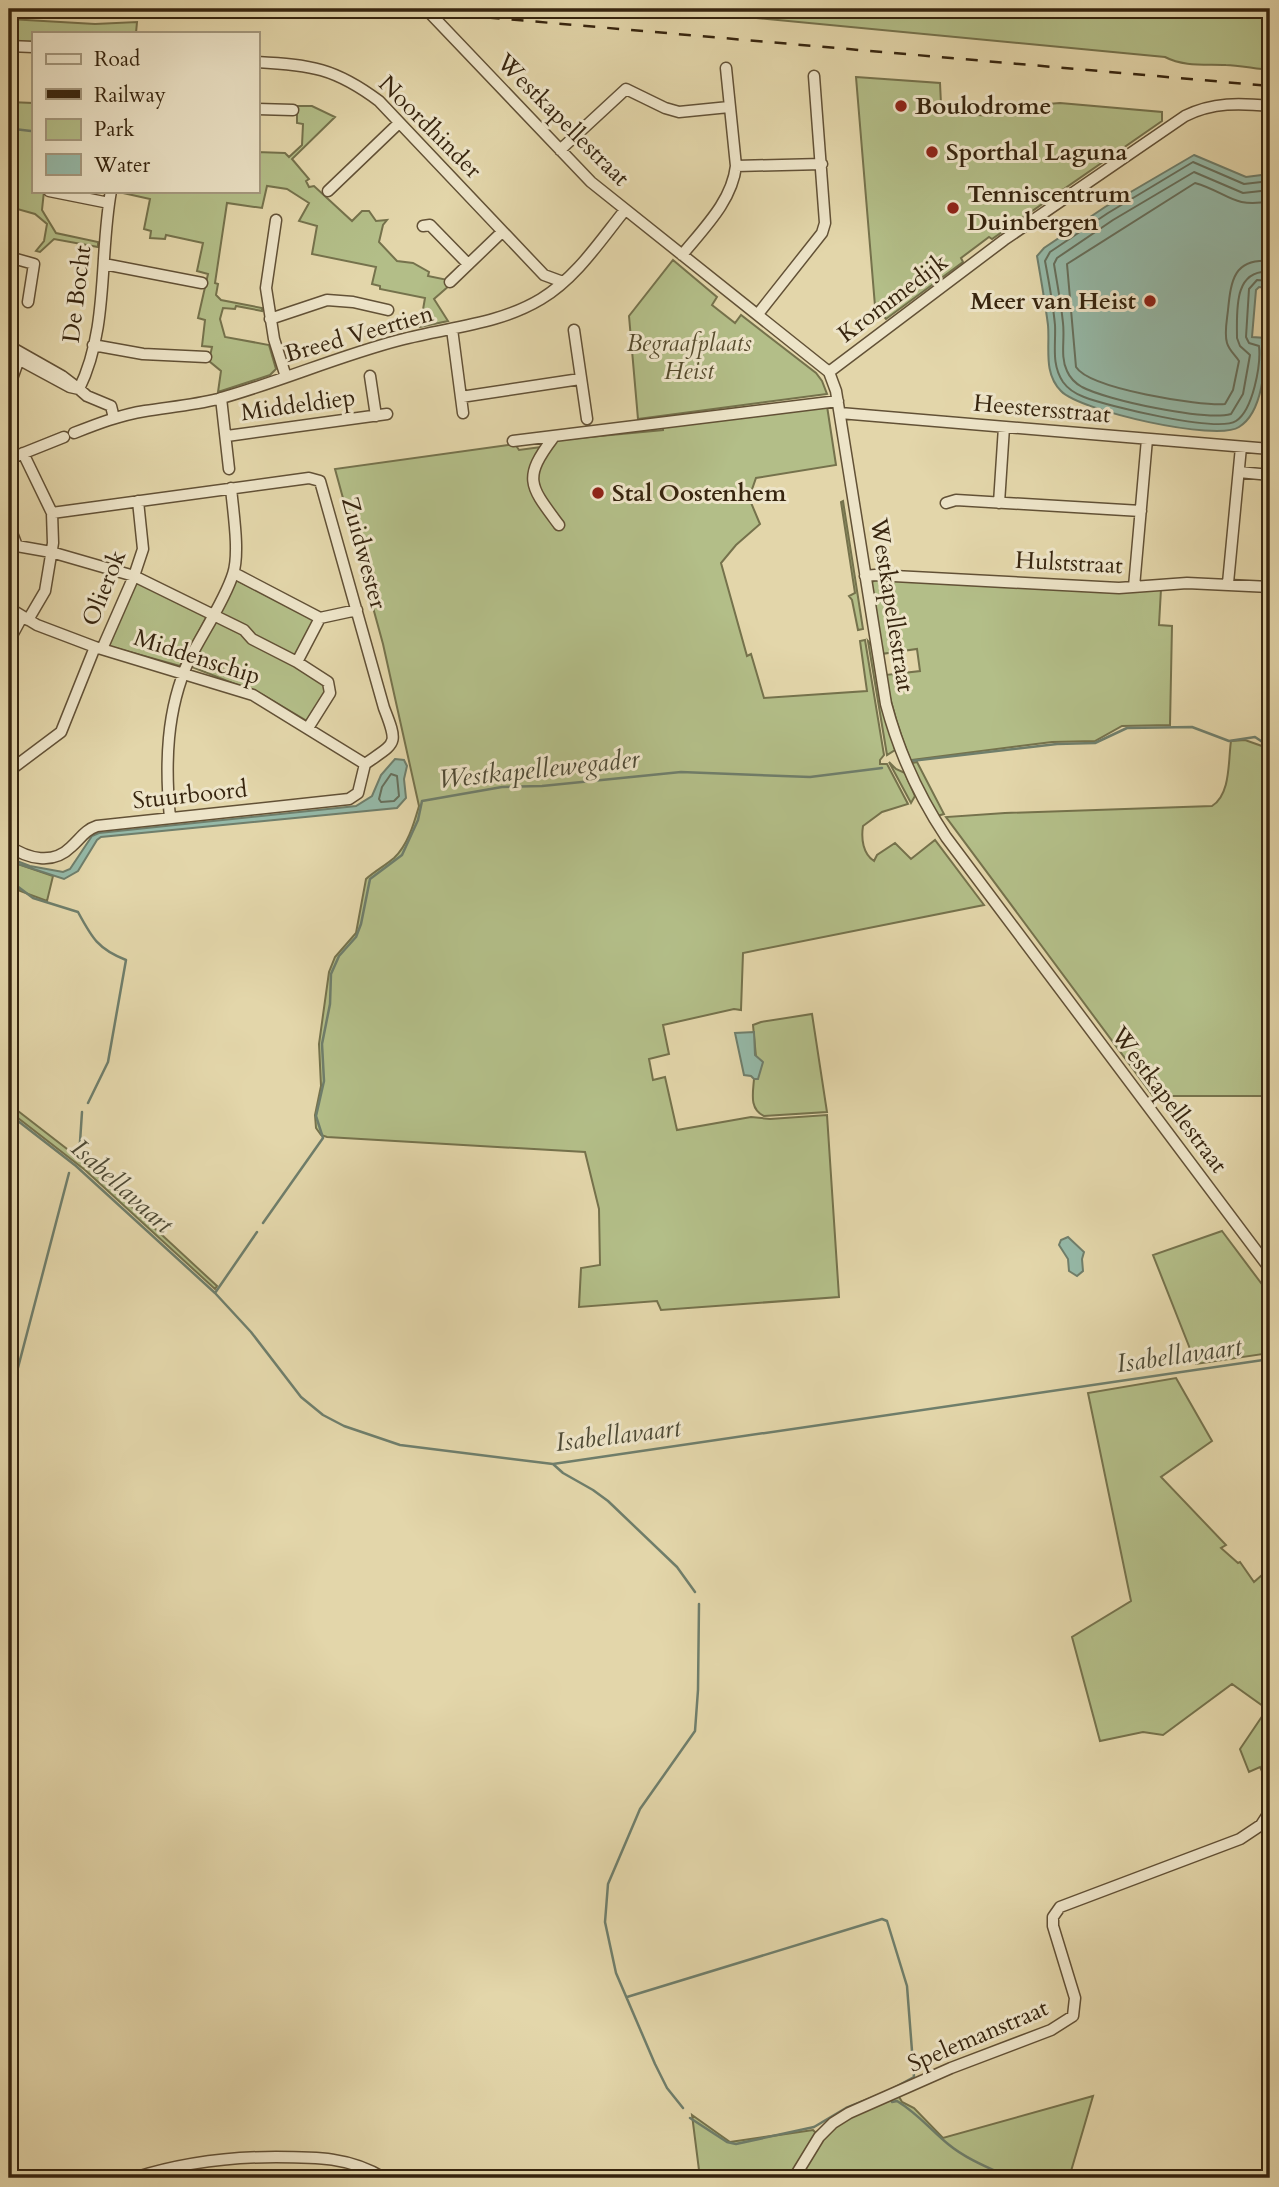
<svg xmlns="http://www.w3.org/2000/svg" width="1279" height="2187" viewBox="0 0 1279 2187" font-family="Cardo,serif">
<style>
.green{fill:#b3be88;stroke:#75724c;stroke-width:2}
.water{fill:#95b9a8;stroke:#6f7e6b;stroke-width:2}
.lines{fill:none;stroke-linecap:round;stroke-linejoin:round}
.shore{stroke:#666f5c;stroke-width:2}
.stream{stroke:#6f7e6b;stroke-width:2.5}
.minor-casing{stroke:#625136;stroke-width:13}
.minor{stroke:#ede4c8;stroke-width:10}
.rail{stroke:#37250f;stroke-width:2.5;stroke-dasharray:12 12;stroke-linecap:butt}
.poi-dot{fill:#8f2418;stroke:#ede4c8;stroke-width:2.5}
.labels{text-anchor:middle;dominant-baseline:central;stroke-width:6;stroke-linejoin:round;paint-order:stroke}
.poi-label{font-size:24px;font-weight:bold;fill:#37250f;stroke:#ede4c8;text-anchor:start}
.street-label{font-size:24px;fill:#37250f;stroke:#ede4c8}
.park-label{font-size:24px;font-style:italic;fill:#564b2d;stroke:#ede4c8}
.water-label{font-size:26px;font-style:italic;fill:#4e4a35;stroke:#ede4c8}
</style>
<rect width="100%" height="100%" fill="#e3d6aa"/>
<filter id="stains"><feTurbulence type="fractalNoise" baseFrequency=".00286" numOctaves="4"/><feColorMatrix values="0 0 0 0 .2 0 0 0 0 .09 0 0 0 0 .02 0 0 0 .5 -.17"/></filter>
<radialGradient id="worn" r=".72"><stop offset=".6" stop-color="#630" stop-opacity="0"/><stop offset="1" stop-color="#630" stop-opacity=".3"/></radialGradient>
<path class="green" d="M 662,9 L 1270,9 L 1270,70 C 1256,69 1238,65 1226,65 C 1205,64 1184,67 1165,57 Z
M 9,19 L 95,24 L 137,22 L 136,33 L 33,33 L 33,44 L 9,42 Z
M 856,77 L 940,83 L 941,104 L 953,107 L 952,113 L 990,116 L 991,111 L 998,110 L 999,108 L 1060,103 L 1162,112 L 1162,121 L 992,239 L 989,237 L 961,258 L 963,262 L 886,319 L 875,306 Z
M 9,102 L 33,103 L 33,191 L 44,191 L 42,210 L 56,233 L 98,242 L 98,247 L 54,239 L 40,252 L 36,251 L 44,241 L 47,224 L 35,214 L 14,208 L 9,212 Z
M 297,106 L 312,106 L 335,117 L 292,159 L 309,179 L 306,181 L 309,187 L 314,186 L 352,221 L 362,211 L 369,211 L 376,221 L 387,220 L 383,225 L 379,242 L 397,261 L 413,263 L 429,272 L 428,276 L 448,280 L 450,285 L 434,299 L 448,321 L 420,327 L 425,298 L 380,289 L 380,286 L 372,284 L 376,267 L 312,254 L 317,226 L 299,221 L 309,203 L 287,189 L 267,186 L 262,208 L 227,203 L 215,283 L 218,284 L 216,295 L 221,300 L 262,308 L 262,311 L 236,306 L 235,309 L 223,308 L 220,319 L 225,337 L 269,345 L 276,369 L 270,375 L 218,392 L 221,371 L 209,361 L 212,347 L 202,346 L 205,320 L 198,318 L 208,274 L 197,271 L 203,243 L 166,235 L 165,239 L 150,238 L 151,231 L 144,229 L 150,199 L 114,191 L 257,191 L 257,152 L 285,153 L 289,157 L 302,145 L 303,124 L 297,123 Z
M 673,260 L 717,297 L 712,305 L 735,323 L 741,315 L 816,373 L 822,381 L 827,394 L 638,419 L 629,316 Z
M 827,406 L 836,465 L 756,478 L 749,498 L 760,524 L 736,545 L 721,563 L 747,656 L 751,654 L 764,698 L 867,691 L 860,641 L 865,640 L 884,755 L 880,760 L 880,764 L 887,764 L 908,804 L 882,812 L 863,826 C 861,839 863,854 874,861 L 877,855 L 895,843 L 911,859 L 935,840 L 984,905 L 743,953 L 741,1010 L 734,1009 L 663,1025 L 669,1054 L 649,1059 L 653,1080 L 665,1077 L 677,1130 L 751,1117 L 770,1119 L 827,1115 L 839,1297 L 661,1310 L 657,1301 L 579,1307 L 581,1268 L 600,1265 L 599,1209 L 585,1152 L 327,1137 L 321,1135 L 316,1128 L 315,1115 L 321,1086 L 319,1044 L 329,972 L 335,957 L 356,933 L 366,879 C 375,871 386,865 394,858 C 408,845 414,823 419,806 L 383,644 L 335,469 L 515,444 L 519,450 L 541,447 L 547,441 L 663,430 L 663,426 Z
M 843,501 L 863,629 L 858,630 L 852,600 L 849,596 L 855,593 L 841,502 Z
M 876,579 L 1161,589 L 1159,625 L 1172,626 L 1170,725 L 1122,726 L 1095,741 L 1052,742 L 911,760 L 912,763 L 917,762 L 944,814 L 937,816 C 912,771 895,726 885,675 L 920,671 L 917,649 L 881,654 L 870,584 Z
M 236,580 L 314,620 L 291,664 L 324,685 L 325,692 L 307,721 L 263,695 L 192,667 L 191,664 Z
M 137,581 L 207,616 L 180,666 L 108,646 Z
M 868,641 L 872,646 L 895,750 L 887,755 Z
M 1270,641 L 1270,1096 L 1153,1096 L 946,817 L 1005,813 L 1212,806 C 1231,794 1228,761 1231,741 L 1245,740 L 1262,746 Z
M 889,762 L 896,769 L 905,773 L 915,796 L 911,803 Z
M 9,861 L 53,876 L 47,901 L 20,891 L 9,881 Z
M 812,1014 L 827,1112 L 764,1116 C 749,1109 753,1093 754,1079 L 758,1078 L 753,1025 L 761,1022 Z
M 9,1104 L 80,1159 L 217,1286 L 215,1289 L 85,1170 L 9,1111 Z
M 1222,1231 L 1270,1295 L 1270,1353 L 1196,1364 L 1153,1255 Z
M 1176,1378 L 1212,1441 L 1161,1477 L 1226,1545 L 1221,1548 L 1238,1563 L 1240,1562 L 1254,1582 L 1270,1568 L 1270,1788 L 1260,1767 L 1249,1772 L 1240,1749 L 1267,1709 L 1232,1684 L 1163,1735 L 1143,1732 L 1100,1741 L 1072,1637 L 1131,1601 L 1088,1393 Z
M 898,2095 L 902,2102 L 914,2108 L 943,2138 L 1093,2096 L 1069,2178 L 796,2178 L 820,2139 L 835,2124 Z
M 692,2115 L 730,2142 L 813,2130 L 818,2135 L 791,2178 L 700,2178 Z"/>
<path class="water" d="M 1194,155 L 1246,177 L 1270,174 L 1270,275 L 1268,288 L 1259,287 L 1256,290 L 1252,337 L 1266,338 C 1265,363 1264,412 1239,427 C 1217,442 1080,411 1061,391 C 1043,373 1050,347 1048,325 C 1045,302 1041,279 1037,256 L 1044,248 L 1105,207 Z
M 395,759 L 404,760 L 407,766 L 404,779 L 406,798 L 397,808 L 101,837 L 97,840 L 78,871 L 64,879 L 9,861 L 9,858 L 30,866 L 63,872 L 70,869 L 92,836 L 99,833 L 356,806 L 372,796 L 381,775 Z
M 754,1032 L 755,1055 L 763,1062 L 758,1079 L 754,1079 L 751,1076 L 744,1075 L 735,1033 Z
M 1068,1237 L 1084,1252 L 1082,1259 L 1083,1271 L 1077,1276 L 1069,1271 L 1068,1259 L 1059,1245 L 1061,1240 Z"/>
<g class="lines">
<path class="shore" d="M 1270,181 L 1244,184 L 1193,162 L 1108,213 L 1050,252 L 1045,261 C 1049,282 1053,304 1055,325 C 1056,345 1051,364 1063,382 C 1068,389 1076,394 1084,397 C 1107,406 1218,433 1236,421 C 1253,410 1261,365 1259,346 L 1249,343 L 1246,337 L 1249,289 L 1257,280 L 1270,281
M 1270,190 L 1243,193 L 1194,172 L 1113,220 L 1057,258 L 1054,264 C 1057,283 1061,303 1063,323 C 1065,339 1060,357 1067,371 C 1070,378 1075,383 1082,387 C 1106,400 1205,421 1231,414 L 1243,394 L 1250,355 L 1240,346 L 1237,338 C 1237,311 1233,269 1270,272
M 1270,201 C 1233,209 1227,192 1195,183 L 1067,264 L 1076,367 C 1090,389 1199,406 1225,404 L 1233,390 L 1239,361 C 1235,355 1229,350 1227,343 C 1224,333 1227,320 1228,310 C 1231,280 1234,258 1270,261
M 391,774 L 397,776 L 399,796 L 394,801 L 381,802 L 379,799 L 382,787 Z"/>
<path class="stream" d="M 14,129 L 31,131
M 911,761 L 1057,744 L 1095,743 L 1127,728 L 1192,727 L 1229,741 L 1255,737 L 1270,747
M 9,880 L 33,898 L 78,912 C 92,938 98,949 126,960 L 108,1062 L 88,1103
M 9,1114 L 76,1166 L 215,1293 L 251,1332 L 301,1397 L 323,1415 L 344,1426 L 400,1445 L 553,1464 L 1270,1359
M 76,1155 L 80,1142 L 82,1112
M 263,1223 L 323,1138 L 316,1116 L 324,1081 L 322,1044 L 330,1004 L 331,974 L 339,956 L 356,937 L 361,924 L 370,879 L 402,855 L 418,820 L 422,801 L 502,787 L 542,786 L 681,772 L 810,777 L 882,768
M 215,1293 L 257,1232
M 9,1402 L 69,1173
M 553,1464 L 563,1473 L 593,1490 L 608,1501 L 677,1567 L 695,1592
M 627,1997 L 882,1919 L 887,1921 L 907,1986 L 914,2077 L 890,2090
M 892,2102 L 897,2101 C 917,2113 930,2129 948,2144 C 966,2159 989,2168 1011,2178
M 683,2108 L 667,2088 L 655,2064 L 616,1973 L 605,1922 L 608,1884 L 640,1809 L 695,1731 L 698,1690 L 699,1604
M 690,2118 L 727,2142 L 736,2144 L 814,2127 L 846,2108 L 881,2094"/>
<g class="minor-casing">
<path id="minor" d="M 426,9 L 591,182 L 829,372 L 836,391 L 886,704 C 899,753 918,795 946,837 L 1270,1269
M 9,46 L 33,47
M 257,62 C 311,65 335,68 379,101 L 544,275 L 563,282
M 257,109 L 293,110
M 560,150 L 626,89 L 665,108 L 679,112 L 729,107
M 736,166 L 822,164
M 49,191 L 109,203
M 328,191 L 399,123
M 276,220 L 266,288 L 274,339 L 286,377
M 423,226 L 430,225 L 468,264
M 682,255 C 704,228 732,201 736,166 L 726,68
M 9,257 L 34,264 L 28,302
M 104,264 L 202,283
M 450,282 L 502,232
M 758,314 L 822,233 L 825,223 L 814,76
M 270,319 L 327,300 L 353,302 L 388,310
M 452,329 L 463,413
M 574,330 L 587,419
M 93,345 L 143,354 L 206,357
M 9,346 L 62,376 L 79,389 C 109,328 99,256 111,191
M 9,354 L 70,387 L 79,389 L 87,396 L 111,406 L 114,418
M 829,372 L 1004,240 L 1185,116 C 1213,102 1240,103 1270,106
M 370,376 L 376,416
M 9,387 L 19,359
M 461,397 L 580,379
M 221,398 L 229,469
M 840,413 L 1270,449
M 74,433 C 97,424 120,415 145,411 C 170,407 194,405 218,399 C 280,382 338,356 400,340 C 448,327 498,325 541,299 C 576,278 600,241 625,210
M 227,436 L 387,414
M 553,438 C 522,479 530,486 559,525
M 513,441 L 838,401
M 23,453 L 52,513 L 53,543 L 45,591 L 28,620
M 9,459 L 64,437
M 1239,472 L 1270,475
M 946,503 L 956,500 L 1141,511
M 999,503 L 1004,427
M 52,513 L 309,478 L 320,481 L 384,708 C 399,746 396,742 365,764
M 9,525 L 17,546 L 51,552 L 134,576 L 244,630 L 252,639 L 297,662 L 328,682 L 330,693 L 308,728
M 234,573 L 320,618 L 357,610
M 865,576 L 875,575 L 1119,588 L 1187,583 L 1270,587
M 1228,583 L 1241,447
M 1134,587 L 1147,439
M 9,608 L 37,625 L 95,647 L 253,695 L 365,764
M 9,641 L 22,617
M 102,649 L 134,576 L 143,549 L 138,501
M 297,662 L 320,618
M 9,771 L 61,732 L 95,647
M 170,818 C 165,765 166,710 189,660 C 202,634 225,600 233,574 C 240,553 233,511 231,488
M 9,846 C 28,859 53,865 71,847 C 81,838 85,830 97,826 L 349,799 L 358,793 L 365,764
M 134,2178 C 181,2163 226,2157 276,2157 C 316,2157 350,2157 384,2178
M 794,2178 L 819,2137 L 833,2123 L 849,2113 L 951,2068 L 1051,2030 L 1073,2016 L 1075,1998 L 1053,1926 L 1053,1917 L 1060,1907 L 1240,1839 L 1261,1825 L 1270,1811"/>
</g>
<use href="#minor" class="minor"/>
<path class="rail" d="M 392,9 L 1270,86"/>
</g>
<g class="poi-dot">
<circle cx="901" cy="106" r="7"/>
<circle cx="932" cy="152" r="7"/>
<circle cx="953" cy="208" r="7"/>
<circle cx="1150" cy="301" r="7"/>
<circle cx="598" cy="493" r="7"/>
</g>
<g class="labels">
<g class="poi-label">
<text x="915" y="106">Boulodrome</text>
<text x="946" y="152">Sporthal Laguna</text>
<text x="967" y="194">Tenniscentrum<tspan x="967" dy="28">Duinbergen</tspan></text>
<text x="1136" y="301" text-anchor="end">Meer van Heist</text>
<text x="612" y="493">Stal Oostenhem</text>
</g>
<g class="street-label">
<text transform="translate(563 120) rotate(45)">Westkapellestraat</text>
<text transform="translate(430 127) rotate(45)">Noordhinder</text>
<text transform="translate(77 294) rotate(-83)">De Bocht</text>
<text transform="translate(893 298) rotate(-37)">Krommedijk</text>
<text transform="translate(359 334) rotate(-16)">Breed Veertien</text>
<text transform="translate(298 405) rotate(-8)">Middeldiep</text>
<text transform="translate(1042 409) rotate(5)">Heestersstraat</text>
<text transform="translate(364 553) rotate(75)">Zuidwester</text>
<text transform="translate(1069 563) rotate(3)">Hulststraat</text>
<text transform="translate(104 588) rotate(-68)">Olierok</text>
<text transform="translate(892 605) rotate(81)">Westkapellestraat</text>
<text transform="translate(197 657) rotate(18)">Middenschip</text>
<text transform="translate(190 795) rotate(-6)">Stuurboord</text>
<text transform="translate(1169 1100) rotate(53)">Westkapellestraat</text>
<text transform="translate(978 2036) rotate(-23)">Spelemanstraat</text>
</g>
<g class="park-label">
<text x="689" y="343">Begraafplaats<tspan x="689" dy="28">Heist</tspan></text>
</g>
<g class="water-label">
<text transform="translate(539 769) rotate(-6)">Westkapellewegader</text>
<text transform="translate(122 1186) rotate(42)">Isabellavaart</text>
<text transform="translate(1179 1355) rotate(-8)">Isabellavaart</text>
<text transform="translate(618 1435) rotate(-7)">Isabellavaart</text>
</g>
</g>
<rect width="1279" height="2187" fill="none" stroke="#e3d6aa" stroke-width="35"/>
<rect x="10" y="10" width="1258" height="2166" fill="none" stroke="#37250f" stroke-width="3.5"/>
<rect x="18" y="18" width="1244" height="2152" fill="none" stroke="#37250f" stroke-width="2"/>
<rect x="32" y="32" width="228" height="161" fill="#ede4c8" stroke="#a4987e" stroke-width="2"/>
<rect x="46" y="54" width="35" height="10" fill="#ede4c8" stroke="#a4987e" stroke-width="2"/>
<text x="94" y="66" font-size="21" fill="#37250f">Road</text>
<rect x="46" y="89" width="35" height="10" fill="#37250f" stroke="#a4987e" stroke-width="2"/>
<text x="94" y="102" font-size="21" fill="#37250f">Railway</text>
<rect x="46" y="119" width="35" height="21" fill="#b3be88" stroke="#a4987e" stroke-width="2"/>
<text x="94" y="136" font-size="21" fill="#37250f">Park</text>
<rect x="46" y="154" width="35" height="21" fill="#95b9a8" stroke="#a4987e" stroke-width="2"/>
<text x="94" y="172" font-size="21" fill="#37250f">Water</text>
<rect width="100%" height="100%" filter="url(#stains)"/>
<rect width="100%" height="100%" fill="url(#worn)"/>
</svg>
